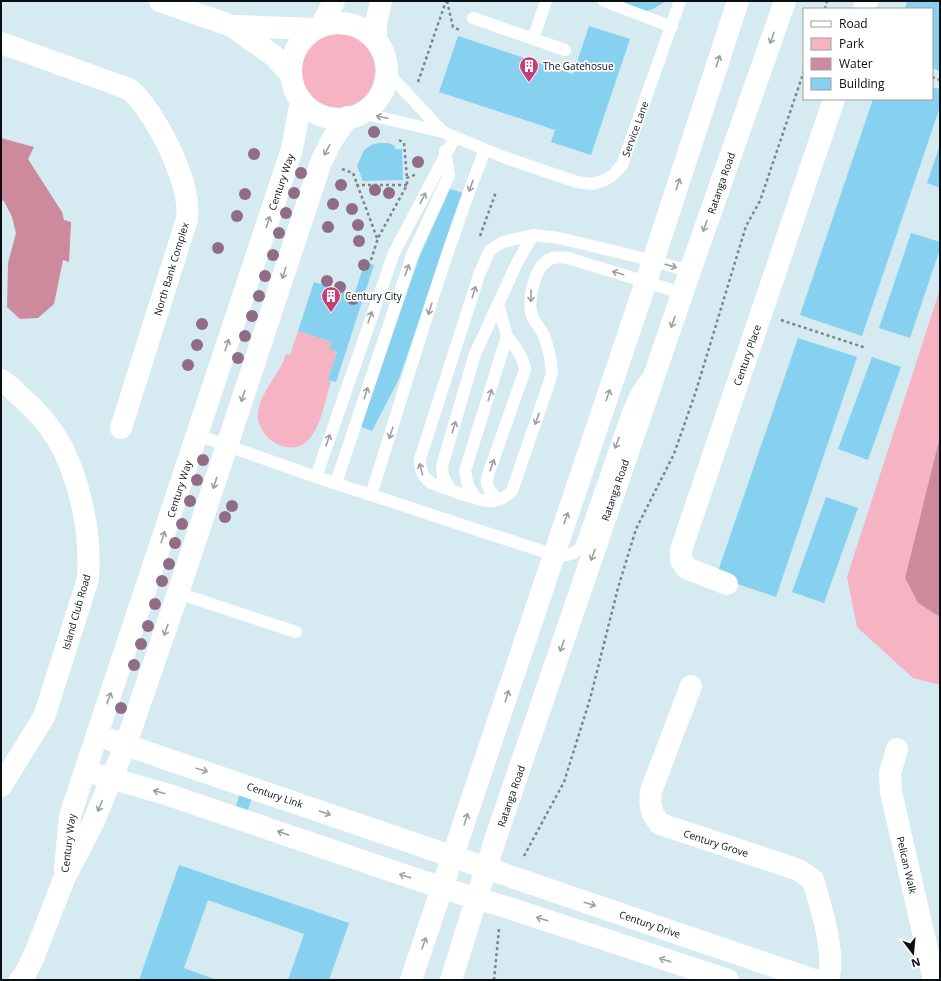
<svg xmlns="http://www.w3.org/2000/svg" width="941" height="981" viewBox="0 0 941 981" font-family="'Open Sans',sans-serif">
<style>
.green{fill:#f6b3c4}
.water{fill:#ce8a9d}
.building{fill:#86d1ef}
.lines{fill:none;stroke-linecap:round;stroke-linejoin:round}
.path{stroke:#79878d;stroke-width:2.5;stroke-dasharray:3 3;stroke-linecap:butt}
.service{stroke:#fff;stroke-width:12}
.minor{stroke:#fff;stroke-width:22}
.secondary{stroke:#fff;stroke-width:22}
.tree{fill:#916d85}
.oneway{stroke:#9c9fa0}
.labels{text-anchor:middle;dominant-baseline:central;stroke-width:3.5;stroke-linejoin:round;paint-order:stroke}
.poi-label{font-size:10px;fill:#080f12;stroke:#fff;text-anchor:start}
.street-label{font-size:10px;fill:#080f12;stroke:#fff}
</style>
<rect width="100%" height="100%" fill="#d6eaf2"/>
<path class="green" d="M301 71a37 37 0 1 1 74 0a37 37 0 1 1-74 0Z
M 940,289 L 940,436 L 905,578 L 918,603 L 940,617 L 940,685 L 913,678 L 857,627 L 847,577 Z
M 298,331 L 332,342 L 330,349 L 337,351 L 328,380 L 331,381 C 326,397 321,426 310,438 C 292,461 255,438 258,412 C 261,391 280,374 286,354 L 290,355 Z"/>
<path class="water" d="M 1,138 L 34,147 L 28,159 L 62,212 L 64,220 L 71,222 L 69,262 L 63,260 L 54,304 L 38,318 L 20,319 L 7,307 L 8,263 L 16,233 L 12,217 L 4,201 L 1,200 Z
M 940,436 L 940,617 L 918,603 L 905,578 Z"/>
<path class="building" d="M 612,1 L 666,1 L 653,9 L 642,12 Z
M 907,1 L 940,1 L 940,71 L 932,68 L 932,9 L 905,9 Z
M 589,26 L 630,39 L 591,155 L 551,142 L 555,130 L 439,92 L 458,36 L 573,74 Z
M 932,87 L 940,89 L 940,107 L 862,336 L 800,315 L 873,99 L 932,99 Z
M 379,143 L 388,143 L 395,146 L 395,149 L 402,149 L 403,180 L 363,181 L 357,166 L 364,150 L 371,145 Z
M 940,145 L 940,188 L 927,183 Z
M 450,189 L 463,193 L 399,379 L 372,431 L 361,427 L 419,258 Z
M 911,233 L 940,242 L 940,249 L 910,338 L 879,328 Z
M 365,262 L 374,265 L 336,382 L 328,380 L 337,351 L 329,349 L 332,342 L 298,331 L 314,282 L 354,295 Z
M 798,338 L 857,357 L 776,597 L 716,577 Z
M 872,357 L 901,367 L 868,460 L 838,449 Z
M 826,497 L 858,508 L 824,603 L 792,592 Z
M 240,793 L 252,797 L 248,810 L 236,806 Z
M 179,865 L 349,923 L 329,980 L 288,980 L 304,934 L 208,900 L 184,968 L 217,980 L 139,980 Z"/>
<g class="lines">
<path class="path" d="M 447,1 L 453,27 L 460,30
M 825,9 L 827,1
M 932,77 L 940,80
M 418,82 L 446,1
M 399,140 L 404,143 L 407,178
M 342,169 L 353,173 L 377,238
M 356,185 L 407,185
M 480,236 L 496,192
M 371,260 L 378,238 L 407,185 L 407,178 L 417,174
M 781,320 L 866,348
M 524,856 L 564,782 L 590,699 L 618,588 L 636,529 L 674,454 L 696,391 L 746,226 L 760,201 L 804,71
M 494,980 L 499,929"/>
<path class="service" d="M 604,1 L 672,27
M 473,18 L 565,50
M 533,39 L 546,1
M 387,72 L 443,132
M 361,113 L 443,132 L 506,158 L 577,182 L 592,184 L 605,180 L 613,175 L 622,165 L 680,1
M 682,293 L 568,258 C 561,257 553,256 547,261 C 534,270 527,301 532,316 C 535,322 540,328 543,334 C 549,347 551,360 552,374 L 512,491 C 507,496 500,500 493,501 C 482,503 443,487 431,483 C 422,476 420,470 420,459 L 479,275 L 490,250 L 503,242 L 533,235 L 559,238 L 630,255 L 690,271
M 197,435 L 316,477 L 554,555 C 565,556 573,556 581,547 L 628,412 L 636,394 L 645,380
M 316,477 L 394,253 L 455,137
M 336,483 L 413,253 L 449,175 L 445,151
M 451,490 L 443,477 L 442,466 L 475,354 L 517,263 L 533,235
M 371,495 C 408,379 441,262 485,150
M 475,497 L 468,486 L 465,471 L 507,336 L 498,304
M 498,500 C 492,493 485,487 487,478 L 525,370 C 524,357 514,346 507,336
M 178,593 L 296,632"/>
<path class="minor" d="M 160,1 L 232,26 L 274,56 L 291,75
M 864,9 L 867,1
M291 71a48 48 0 1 1 96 0a48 48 0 1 1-96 0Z
M 322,25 L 334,1
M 234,26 L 314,29
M 376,40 L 376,24 L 381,1
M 1,43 L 129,89 C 155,111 192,183 187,219 L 121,428
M 1,380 C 9,384 15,392 22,398 C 38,412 54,431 64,451 C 82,490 91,536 88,579 L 44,717 L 1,786
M 727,584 L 686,568 L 681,560 L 681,550 L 834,99
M 691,686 L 651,791 C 649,805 651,813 660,824 L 799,870 L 813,880 C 821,909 836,951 828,980
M 111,740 L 814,980
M 897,749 L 890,773 L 891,792 L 934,980
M 99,775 L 166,794 L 442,888 L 506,907 L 728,980
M 65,868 L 70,816 L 292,149 L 301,101
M 20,980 L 25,974 L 34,956 L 64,879 L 93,823 L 126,744 L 178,593 L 321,162 L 332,140 L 348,117"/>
<path class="secondary" d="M 411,980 L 653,261 L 738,1
M 451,980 L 495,840 L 690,271 L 785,1"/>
</g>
<g class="tree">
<circle cx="374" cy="132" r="6"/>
<circle cx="254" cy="154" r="6"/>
<circle cx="418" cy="162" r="6"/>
<circle cx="301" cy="173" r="6"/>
<circle cx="341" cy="185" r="6"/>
<circle cx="375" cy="190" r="6"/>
<circle cx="294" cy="193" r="6"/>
<circle cx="389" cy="193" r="6"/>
<circle cx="245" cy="194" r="6"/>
<circle cx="333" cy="204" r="6"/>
<circle cx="352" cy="209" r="6"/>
<circle cx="286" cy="213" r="6"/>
<circle cx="237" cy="216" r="6"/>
<circle cx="358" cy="225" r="6"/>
<circle cx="328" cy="227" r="6"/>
<circle cx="279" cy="233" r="6"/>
<circle cx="359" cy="241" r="6"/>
<circle cx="218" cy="248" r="6"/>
<circle cx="273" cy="255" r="6"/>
<circle cx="364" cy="265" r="6"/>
<circle cx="265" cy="276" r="6"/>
<circle cx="327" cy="281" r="6"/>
<circle cx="340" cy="287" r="6"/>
<circle cx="259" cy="296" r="6"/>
<circle cx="353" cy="299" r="6"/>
<circle cx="252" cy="316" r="6"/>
<circle cx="202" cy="324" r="6"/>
<circle cx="245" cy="336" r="6"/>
<circle cx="197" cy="345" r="6"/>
<circle cx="238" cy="358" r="6"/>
<circle cx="188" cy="365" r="6"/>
<circle cx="203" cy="460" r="6"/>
<circle cx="197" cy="480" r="6"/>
<circle cx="190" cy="501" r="6"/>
<circle cx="232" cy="506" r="6"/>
<circle cx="225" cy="517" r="6"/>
<circle cx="182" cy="524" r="6"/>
<circle cx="175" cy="543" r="6"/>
<circle cx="169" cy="564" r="6"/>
<circle cx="162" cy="581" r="6"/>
<circle cx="155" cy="604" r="6"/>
<circle cx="148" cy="626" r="6"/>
<circle cx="141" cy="644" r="6"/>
<circle cx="134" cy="665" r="6"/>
<circle cx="121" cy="708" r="6"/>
</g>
<defs><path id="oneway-shaft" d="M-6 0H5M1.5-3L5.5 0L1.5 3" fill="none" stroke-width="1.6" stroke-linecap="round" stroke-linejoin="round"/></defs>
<g class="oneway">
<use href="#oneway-shaft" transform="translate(772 38) rotate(109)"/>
<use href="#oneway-shaft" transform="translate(718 61) rotate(-72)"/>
<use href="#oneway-shaft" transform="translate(382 117) rotate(-168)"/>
<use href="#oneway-shaft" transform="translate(327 150) rotate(118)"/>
<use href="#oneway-shaft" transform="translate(678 184) rotate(-72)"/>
<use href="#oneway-shaft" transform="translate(471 186) rotate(109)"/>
<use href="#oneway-shaft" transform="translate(423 198) rotate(-62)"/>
<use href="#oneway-shaft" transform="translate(268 222) rotate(-72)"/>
<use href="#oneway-shaft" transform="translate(705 226) rotate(109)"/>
<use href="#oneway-shaft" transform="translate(671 266) rotate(16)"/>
<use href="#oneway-shaft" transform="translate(407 270) rotate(-71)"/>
<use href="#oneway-shaft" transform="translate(284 273) rotate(108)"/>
<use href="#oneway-shaft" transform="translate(618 273) rotate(-163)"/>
<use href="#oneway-shaft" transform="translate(474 292) rotate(-72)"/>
<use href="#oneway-shaft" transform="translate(531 296) rotate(90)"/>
<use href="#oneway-shaft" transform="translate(430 309) rotate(108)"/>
<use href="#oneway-shaft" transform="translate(370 317) rotate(-71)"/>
<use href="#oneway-shaft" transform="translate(673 322) rotate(109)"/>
<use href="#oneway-shaft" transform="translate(227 345) rotate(-72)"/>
<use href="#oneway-shaft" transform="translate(366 393) rotate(-72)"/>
<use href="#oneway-shaft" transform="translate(490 395) rotate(-72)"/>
<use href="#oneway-shaft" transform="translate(608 395) rotate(-71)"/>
<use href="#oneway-shaft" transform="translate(243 396) rotate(108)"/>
<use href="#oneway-shaft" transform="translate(537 419) rotate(109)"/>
<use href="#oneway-shaft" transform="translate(454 427) rotate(-73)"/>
<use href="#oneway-shaft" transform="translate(391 433) rotate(108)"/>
<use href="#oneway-shaft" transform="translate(328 440) rotate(-71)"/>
<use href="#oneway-shaft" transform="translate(617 443) rotate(110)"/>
<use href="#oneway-shaft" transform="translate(492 465) rotate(-71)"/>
<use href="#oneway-shaft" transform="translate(421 469) rotate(-105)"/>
<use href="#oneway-shaft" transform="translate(215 483) rotate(108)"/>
<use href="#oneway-shaft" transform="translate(566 518) rotate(-71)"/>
<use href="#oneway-shaft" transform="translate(163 537) rotate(-72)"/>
<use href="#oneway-shaft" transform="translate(593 555) rotate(109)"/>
<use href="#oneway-shaft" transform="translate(166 630) rotate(109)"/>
<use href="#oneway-shaft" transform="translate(562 646) rotate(109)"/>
<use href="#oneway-shaft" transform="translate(507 696) rotate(-72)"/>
<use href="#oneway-shaft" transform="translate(109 698) rotate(-70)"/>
<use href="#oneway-shaft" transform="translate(202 770) rotate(17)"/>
<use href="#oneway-shaft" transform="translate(159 792) rotate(-165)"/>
<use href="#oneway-shaft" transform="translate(100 806) rotate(113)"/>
<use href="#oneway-shaft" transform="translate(325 813) rotate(19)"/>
<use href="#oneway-shaft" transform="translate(466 819) rotate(-72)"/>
<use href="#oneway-shaft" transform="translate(283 833) rotate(-161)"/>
<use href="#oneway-shaft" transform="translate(405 876) rotate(-162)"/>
<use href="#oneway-shaft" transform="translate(590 904) rotate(18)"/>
<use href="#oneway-shaft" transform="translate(542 919) rotate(-162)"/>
<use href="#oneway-shaft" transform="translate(424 943) rotate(-71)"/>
<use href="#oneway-shaft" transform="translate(665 960) rotate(-162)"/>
</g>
<defs>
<g id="building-pin" transform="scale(1)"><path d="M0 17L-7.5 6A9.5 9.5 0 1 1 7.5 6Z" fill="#c93e72" stroke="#fff"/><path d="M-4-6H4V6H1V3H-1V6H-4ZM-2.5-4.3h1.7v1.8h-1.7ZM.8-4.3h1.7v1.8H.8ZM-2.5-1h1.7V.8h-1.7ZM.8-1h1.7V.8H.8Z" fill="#fff"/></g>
</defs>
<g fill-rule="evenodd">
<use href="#building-pin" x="529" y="66"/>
<use href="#building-pin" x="331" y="296"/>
</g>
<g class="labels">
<g class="poi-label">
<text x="543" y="66">The Gatehosue</text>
<text x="345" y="296">Century City</text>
</g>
<g class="street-label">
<text transform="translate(635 129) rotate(-70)">Service Lane</text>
<text transform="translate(281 182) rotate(-71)">Century Way</text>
<text transform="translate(721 183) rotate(-71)">Ratanga Road</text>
<text transform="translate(171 269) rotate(-73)">North Bank Complex</text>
<text transform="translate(747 355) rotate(-71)">Century Place</text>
<text transform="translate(179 489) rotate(-72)">Century Way</text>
<text transform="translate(615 490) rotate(-71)">Ratanga Road</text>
<text transform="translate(76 612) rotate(-74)">Island Club Road</text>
<text transform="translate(275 795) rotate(19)">Century Link</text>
<text transform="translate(511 796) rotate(-71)">Ratanga Road</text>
<text transform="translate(68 843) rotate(-83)">Century Way</text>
<text transform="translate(716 843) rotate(18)">Century Grove</text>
<text transform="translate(907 865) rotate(77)">Pelican Walk</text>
<text transform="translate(650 924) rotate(19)">Century Drive</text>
</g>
</g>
<rect width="941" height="981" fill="none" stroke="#080f12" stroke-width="4"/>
<rect x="803" y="8" width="130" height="92" fill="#ffffff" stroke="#9c9fa0"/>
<rect x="811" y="21" width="20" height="6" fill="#ffffff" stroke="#9c9fa0"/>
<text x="839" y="28" font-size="12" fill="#080f12">Road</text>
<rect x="811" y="38" width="20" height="12" fill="#f6b3c4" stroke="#9c9fa0"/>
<text x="839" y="48" font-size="12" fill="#080f12">Park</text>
<rect x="811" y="58" width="20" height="12" fill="#ce8a9d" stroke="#9c9fa0"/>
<text x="839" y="68" font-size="12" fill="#080f12">Water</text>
<rect x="811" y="78" width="20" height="12" fill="#86d1ef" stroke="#9c9fa0"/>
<text x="839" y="88" font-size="12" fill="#080f12">Building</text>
<g transform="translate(913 953) rotate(164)" stroke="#ffffff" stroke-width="3" paint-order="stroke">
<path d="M0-3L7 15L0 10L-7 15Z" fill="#080f12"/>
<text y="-6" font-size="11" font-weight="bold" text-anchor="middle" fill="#080f12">N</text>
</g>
</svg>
